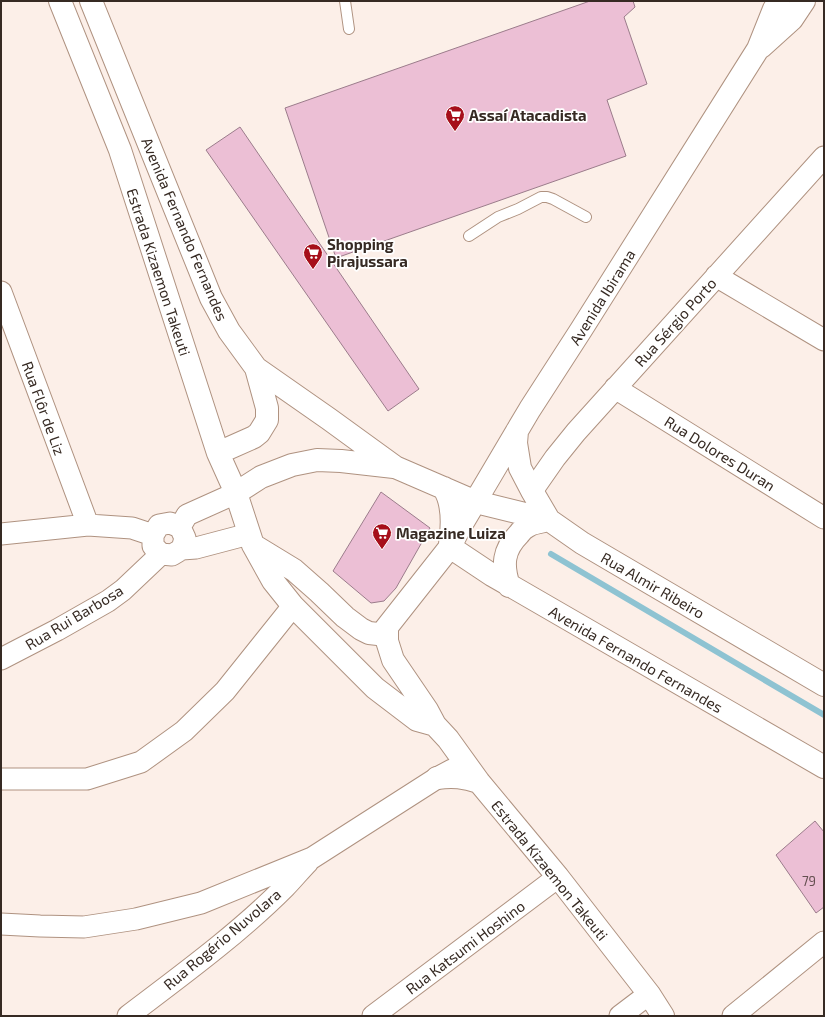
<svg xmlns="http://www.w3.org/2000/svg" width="825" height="1017" viewBox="0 0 825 1017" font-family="'Exo 2',sans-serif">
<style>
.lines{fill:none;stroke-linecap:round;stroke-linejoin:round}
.stream{stroke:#8ec3d2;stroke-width:6}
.building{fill:#ecbfd5;stroke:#9b7c8b}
.lane-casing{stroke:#af9280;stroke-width:12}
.street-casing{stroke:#af9280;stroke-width:23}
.secondary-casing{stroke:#af9280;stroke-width:24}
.lane{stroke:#fff;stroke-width:10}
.street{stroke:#fff;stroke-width:21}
.secondary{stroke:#fff;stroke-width:22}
.labels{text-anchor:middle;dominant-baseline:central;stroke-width:3.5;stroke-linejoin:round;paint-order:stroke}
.number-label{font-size:13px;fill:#644f50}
.poi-label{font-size:15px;font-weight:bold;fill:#362a23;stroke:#fff;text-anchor:start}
.street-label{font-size:15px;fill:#362a23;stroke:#fff}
</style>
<rect width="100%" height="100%" fill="#fcefe8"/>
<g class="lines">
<path class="stream" d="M 551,554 L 824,715"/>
</g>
<path class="building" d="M 590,1 L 633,1 L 635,7 L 624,17 L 647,84 L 607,100 L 626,156 L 336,258 L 285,108 Z
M 240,127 L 419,389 L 388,411 L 206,150 Z
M 381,492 L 430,528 L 396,588 L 384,601 L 371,603 L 333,571 Z
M 815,821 L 824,832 L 824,907 L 816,913 L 776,855 Z"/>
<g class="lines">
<g class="lane-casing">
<path id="lane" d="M 345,1 L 349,29
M 469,236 L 498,217 L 518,209 L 541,197 L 547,197 L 553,199 L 586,217"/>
</g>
<g class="street-casing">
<path id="street" d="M 716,276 L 824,340
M 1,292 L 88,525
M 615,388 L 824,518
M 532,491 L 555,458 L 576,432 L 824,157
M 170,523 L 180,527 L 185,538 L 182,549 L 172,555 L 161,554 L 153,546 L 153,535 L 159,525 Z
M 180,527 L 187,515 L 236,493
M 1,534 L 88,525 L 132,528 L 153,535
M 182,549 L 196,548 L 249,534
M 1,659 L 57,630 L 108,601 L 123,590 L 161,554
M 1,779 L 87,779 L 141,762 L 184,731 L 225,691 L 293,606
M 1,924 L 40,926 L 84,927 L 136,919 L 201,903 L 312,858 L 437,778 L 452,770
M 128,1016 C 182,975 237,935 285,887 C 293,879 300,870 308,862
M 373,1016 L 558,877
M 620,1016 L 649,994
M 733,1016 L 824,942"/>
</g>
<g class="secondary-casing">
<path id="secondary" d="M 60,1 L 120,150 L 218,453 L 236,493 L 253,545 L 273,581 L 293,606 L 375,688 L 417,720 L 435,725
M 91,1 L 211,298 L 229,331 L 256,368 L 329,419 L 395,467 L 476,502 L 549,520 L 582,543 L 824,685
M 761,47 L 792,19 L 804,1
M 218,453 L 254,437 L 259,433 L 267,420 L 267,408 L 256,368
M 444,488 C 446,492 448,496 449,500 C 453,514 452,530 450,544
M 236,493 L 261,477 L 292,465 L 317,460 L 341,461 L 394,467
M 253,545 L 294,570 L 319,592 L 345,617 L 361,629 L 369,633 L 378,634 L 383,632 L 450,547 L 459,529 L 530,409 L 581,330 L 758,49 L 774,9 L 779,1
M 450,547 L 492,575 L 824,767
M 509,586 C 502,565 503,550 519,534 C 521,531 524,528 528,526 C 534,522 542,522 549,520 L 532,491 L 520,468 L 516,443 L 517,431
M 387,627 L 387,641 L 393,660 L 427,710 L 435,725 L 448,739 L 479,782 L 558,877 L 649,994 L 663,1016
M 437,778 C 453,776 464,777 479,782"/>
</g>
<use href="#lane" class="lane"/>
<use href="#street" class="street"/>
<use href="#secondary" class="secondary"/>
</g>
<defs>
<g id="supermarket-pin" transform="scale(1)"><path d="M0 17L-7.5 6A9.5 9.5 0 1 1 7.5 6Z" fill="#a60f1a" stroke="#fff"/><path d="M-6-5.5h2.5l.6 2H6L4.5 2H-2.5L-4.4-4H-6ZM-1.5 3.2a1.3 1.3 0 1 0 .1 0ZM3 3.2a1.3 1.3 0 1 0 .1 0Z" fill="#fff"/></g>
</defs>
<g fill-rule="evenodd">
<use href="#supermarket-pin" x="455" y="115"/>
<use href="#supermarket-pin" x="313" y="253"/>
<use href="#supermarket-pin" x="382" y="533"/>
</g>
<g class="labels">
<g class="number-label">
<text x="809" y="881">79</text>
</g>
<g class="poi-label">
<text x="469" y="115">Assaí Atacadista</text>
<text x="327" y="244">Shopping<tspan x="327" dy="17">Pirajussara</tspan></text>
<text x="396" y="533">Magazine Luiza</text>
</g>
<g class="street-label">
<text transform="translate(185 229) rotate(67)">Avenida Fernando Fernandes</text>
<text transform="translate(159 272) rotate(72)">Estrada Kizaemon Takeuti</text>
<text transform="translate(602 297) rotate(-58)">Avenida Ibirama</text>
<text transform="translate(675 322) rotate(-48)">Rua Sérgio Porto</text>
<text transform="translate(44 408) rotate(70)">Rua Flôr de Liz</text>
<text transform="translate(720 453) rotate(32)">Rua Dolores Duran</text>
<text transform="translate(653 585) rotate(30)">Rua Almir Ribeiro</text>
<text transform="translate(74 617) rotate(-31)">Rua Rui Barbosa</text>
<text transform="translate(636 659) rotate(30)">Avenida Fernando Fernandes</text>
<text transform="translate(550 870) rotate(51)">Estrada Kizaemon Takeuti</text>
<text transform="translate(222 939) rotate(-40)">Rua Rogério Nuvolara</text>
<text transform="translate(465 947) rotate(-37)">Rua Katsumi Hoshino</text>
</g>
</g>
<rect width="825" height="1017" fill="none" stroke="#362a23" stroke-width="4"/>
</svg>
